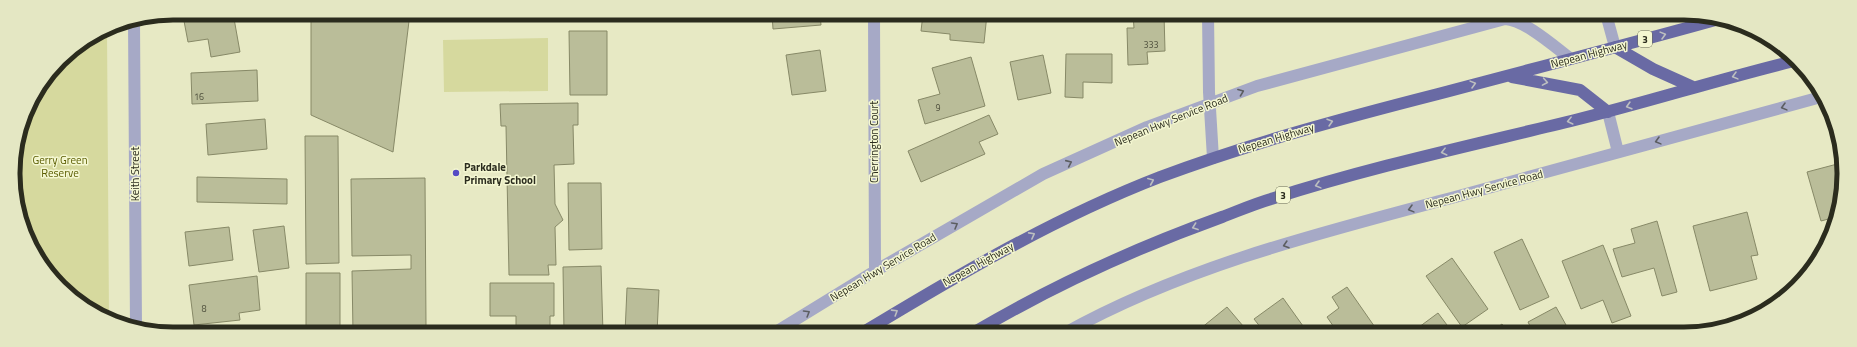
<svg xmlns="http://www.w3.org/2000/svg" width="1857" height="347" viewBox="0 0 1857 347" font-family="'Titillium Web',sans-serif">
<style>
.green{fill:#d6d99e}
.building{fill:#babd99;stroke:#878967}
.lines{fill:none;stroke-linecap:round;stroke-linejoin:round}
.minor{stroke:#a6a9c6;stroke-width:12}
.trunk{stroke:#696aa4;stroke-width:12}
.oneway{stroke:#bcbfbf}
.oneway2{stroke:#5c5e61}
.poi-dot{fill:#564cc4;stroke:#f4f7d1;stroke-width:1.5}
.labels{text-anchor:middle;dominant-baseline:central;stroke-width:3;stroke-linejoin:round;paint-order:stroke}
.number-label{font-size:9px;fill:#4f503d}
.shield{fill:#f4f7d1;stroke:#676954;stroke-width:1}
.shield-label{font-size:10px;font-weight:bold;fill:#2b2c1e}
.street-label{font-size:11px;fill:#2b2c1e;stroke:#f4f7d1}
.park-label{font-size:11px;fill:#5a5c01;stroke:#f4f7d1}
.poi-label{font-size:11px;font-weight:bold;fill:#2b2c1e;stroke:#f4f7d1;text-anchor:start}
.rim{fill:none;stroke:#2b2c1e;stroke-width:5}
</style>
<rect width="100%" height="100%" fill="#e7e9c4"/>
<path class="green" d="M 104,31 L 107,31 L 109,318 L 93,313 L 53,279 L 22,225 L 13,163 L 25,112 L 60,60 Z
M 548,38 L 548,91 L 444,92 L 443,40 Z"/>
<path class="building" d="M 227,13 L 233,13 L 240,52 L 211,57 L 208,39 L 188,42 L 184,21 Z
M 311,13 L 410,13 L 393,152 L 311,115 Z
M 569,13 L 606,13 L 606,20 L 569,20 Z
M 772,14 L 820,14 L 821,25 L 773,29 Z
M 923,14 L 987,14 L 984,43 L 950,40 L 950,34 L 921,31 Z
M 1133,14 L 1164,14 L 1165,51 L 1147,52 L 1148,64 L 1128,65 L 1127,28 L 1134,28 Z
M 1347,14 L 1361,14 L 1348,18 Z
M 569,31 L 607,31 L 607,95 L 570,95 Z
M 820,50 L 826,91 L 792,95 L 786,55 Z
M 1066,54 L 1112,54 L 1112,83 L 1083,82 L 1083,98 L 1065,97 Z
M 1043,55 L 1051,93 L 1018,100 L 1010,62 Z
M 971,57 L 985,106 L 925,124 L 918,100 L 940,94 L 932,68 Z
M 257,70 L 258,101 L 192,104 L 191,73 Z
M 578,103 L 578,125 L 573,125 L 574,164 L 554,165 L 555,204 L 563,220 L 555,227 L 556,265 L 548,265 L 549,275 L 509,275 L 506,126 L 501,126 L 500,104 Z
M 989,115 L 998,134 L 979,142 L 985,154 L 921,182 L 908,151 Z
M 265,119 L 267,149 L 208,155 L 206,124 Z
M 305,136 L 338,136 L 339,263 L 306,264 Z
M 1841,163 L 1843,194 L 1836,217 L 1821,221 L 1807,172 Z
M 197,177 L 287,179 L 287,204 L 197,202 Z
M 425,178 L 426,325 L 424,333 L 353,333 L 352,271 L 411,269 L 411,255 L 352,256 L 351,179 Z
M 568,183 L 601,183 L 602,249 L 569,250 Z
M 1747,212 L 1758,255 L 1751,256 L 1757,279 L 1710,291 L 1693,226 Z
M 1657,221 L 1677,292 L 1662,296 L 1654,268 L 1622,277 L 1613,249 L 1635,243 L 1631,229 Z
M 284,226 L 289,268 L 259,272 L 253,230 Z
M 229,227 L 233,260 L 189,266 L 185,232 Z
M 1522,239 L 1549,297 L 1520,310 L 1494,252 Z
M 1603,245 L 1631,316 L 1612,323 L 1603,300 L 1581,309 L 1562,261 Z
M 1452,258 L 1488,309 L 1462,327 L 1426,276 Z
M 601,266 L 603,333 L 564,333 L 563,267 Z
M 306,273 L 340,273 L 340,333 L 306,333 Z
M 257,276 L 260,310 L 239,313 L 240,320 L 194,325 L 189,285 Z
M 490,283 L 554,283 L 554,316 L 550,316 L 550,333 L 516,333 L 516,316 L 490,316 Z
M 1347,287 L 1379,333 L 1338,333 L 1327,317 L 1339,308 L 1332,297 Z
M 627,288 L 659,290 L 657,333 L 625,333 Z
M 1283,298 L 1308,333 L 1265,333 L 1254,319 Z
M 1227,307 L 1249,333 L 1195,333 Z
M 1556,307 L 1571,334 L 1534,334 L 1528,322 Z
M 1438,313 L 1453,333 L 1411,333 Z
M 1502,324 L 1509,334 L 1488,334 Z"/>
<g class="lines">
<path class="minor" d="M 874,14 L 875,271
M 1208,14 L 1209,92 L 1213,158
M 1606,14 L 1615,47
M 134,21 L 136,327
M 1608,112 L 1618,152
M 774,333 L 875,271 L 1043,174 L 1147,127 L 1257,86 L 1505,19 C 1525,20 1555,47 1571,59
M 1065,333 C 1185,266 1323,232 1455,197 C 1577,164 1699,130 1821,97"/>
<path class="trunk" d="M 1615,47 L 1653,69 L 1693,87
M 1512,77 L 1580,90 L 1608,112
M 862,333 C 958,275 1054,218 1160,177 C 1251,143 1344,118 1438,94 C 1532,69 1626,45 1719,19
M 973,333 C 1052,286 1136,248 1222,217 C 1238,211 1254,204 1271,199 C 1370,167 1473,145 1575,120 C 1648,102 1720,79 1794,61"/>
</g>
<defs><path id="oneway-chevron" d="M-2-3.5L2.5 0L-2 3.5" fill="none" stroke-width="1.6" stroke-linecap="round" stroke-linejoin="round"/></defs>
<g class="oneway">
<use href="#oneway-chevron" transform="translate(1663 35) rotate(-15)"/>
<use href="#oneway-chevron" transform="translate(1735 76) rotate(165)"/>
<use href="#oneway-chevron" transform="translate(1545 82) rotate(10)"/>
<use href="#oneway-chevron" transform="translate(1473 84) rotate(-15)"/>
<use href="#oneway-chevron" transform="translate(1629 106) rotate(164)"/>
<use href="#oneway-chevron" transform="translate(1570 121) rotate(166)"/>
<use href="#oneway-chevron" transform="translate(1330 122) rotate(-16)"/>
<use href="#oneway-chevron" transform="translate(1444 152) rotate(166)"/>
<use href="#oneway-chevron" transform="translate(1151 181) rotate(-23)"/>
<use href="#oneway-chevron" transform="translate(1318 185) rotate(165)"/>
<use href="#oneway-chevron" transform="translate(1195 227) rotate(160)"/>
<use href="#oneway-chevron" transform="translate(1032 235) rotate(-28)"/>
<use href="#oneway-chevron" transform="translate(895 312) rotate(-32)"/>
</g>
<g class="oneway2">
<use href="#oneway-chevron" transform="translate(1241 92) rotate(-21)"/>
<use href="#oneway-chevron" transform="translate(1784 107) rotate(165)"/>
<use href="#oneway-chevron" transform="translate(1658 141) rotate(165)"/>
<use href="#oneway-chevron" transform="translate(1069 163) rotate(-24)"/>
<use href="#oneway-chevron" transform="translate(1411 209) rotate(165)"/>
<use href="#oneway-chevron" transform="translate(955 225) rotate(-30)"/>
<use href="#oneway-chevron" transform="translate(1286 245) rotate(163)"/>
<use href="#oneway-chevron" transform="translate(807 313) rotate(-31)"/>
</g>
<circle class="poi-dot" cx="456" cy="173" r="4"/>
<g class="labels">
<g class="number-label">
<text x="1151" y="44">333</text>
<text x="199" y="96">16</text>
<text x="938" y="107">9</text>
<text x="204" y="308">8</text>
</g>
<g class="shield">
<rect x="1638" y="31" width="14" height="16" rx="3"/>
<rect x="1276" y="187" width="14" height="16" rx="3"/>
</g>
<g class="shield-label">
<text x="1645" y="39">3</text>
<text x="1283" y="195">3</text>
</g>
<g class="street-label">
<text transform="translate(1589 54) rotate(-15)">Nepean Highway</text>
<text transform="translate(1171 120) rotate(-22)">Nepean Hwy Service Road</text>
<text transform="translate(1276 138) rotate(-17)">Nepean Highway</text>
<text transform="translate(874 142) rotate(-90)">Cherrington Court</text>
<text transform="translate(135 174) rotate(-90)">Keith Street</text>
<text transform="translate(1484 189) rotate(-15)">Nepean Hwy Service Road</text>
<text transform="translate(978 264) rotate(-29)">Nepean Highway</text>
<text transform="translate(883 267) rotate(-31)">Nepean Hwy Service Road</text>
</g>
<g class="park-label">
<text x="60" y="160">Gerry Green<tspan x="60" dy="13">Reserve</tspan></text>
</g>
<g class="poi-label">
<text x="464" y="167">Parkdale<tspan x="464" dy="13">Primary School</tspan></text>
</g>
</g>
<path d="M0 0H1857V347H0ZM173 20H1684A153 153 0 0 1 1837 173V174A153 153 0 0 1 1684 327H173A153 153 0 0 1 20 174V173A153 153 0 0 1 173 20Z" fill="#e4e7c3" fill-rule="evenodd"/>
<path class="rim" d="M173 20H1684A153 153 0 0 1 1837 173V174A153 153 0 0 1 1684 327H173A153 153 0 0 1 20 174V173A153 153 0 0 1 173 20Z"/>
</svg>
